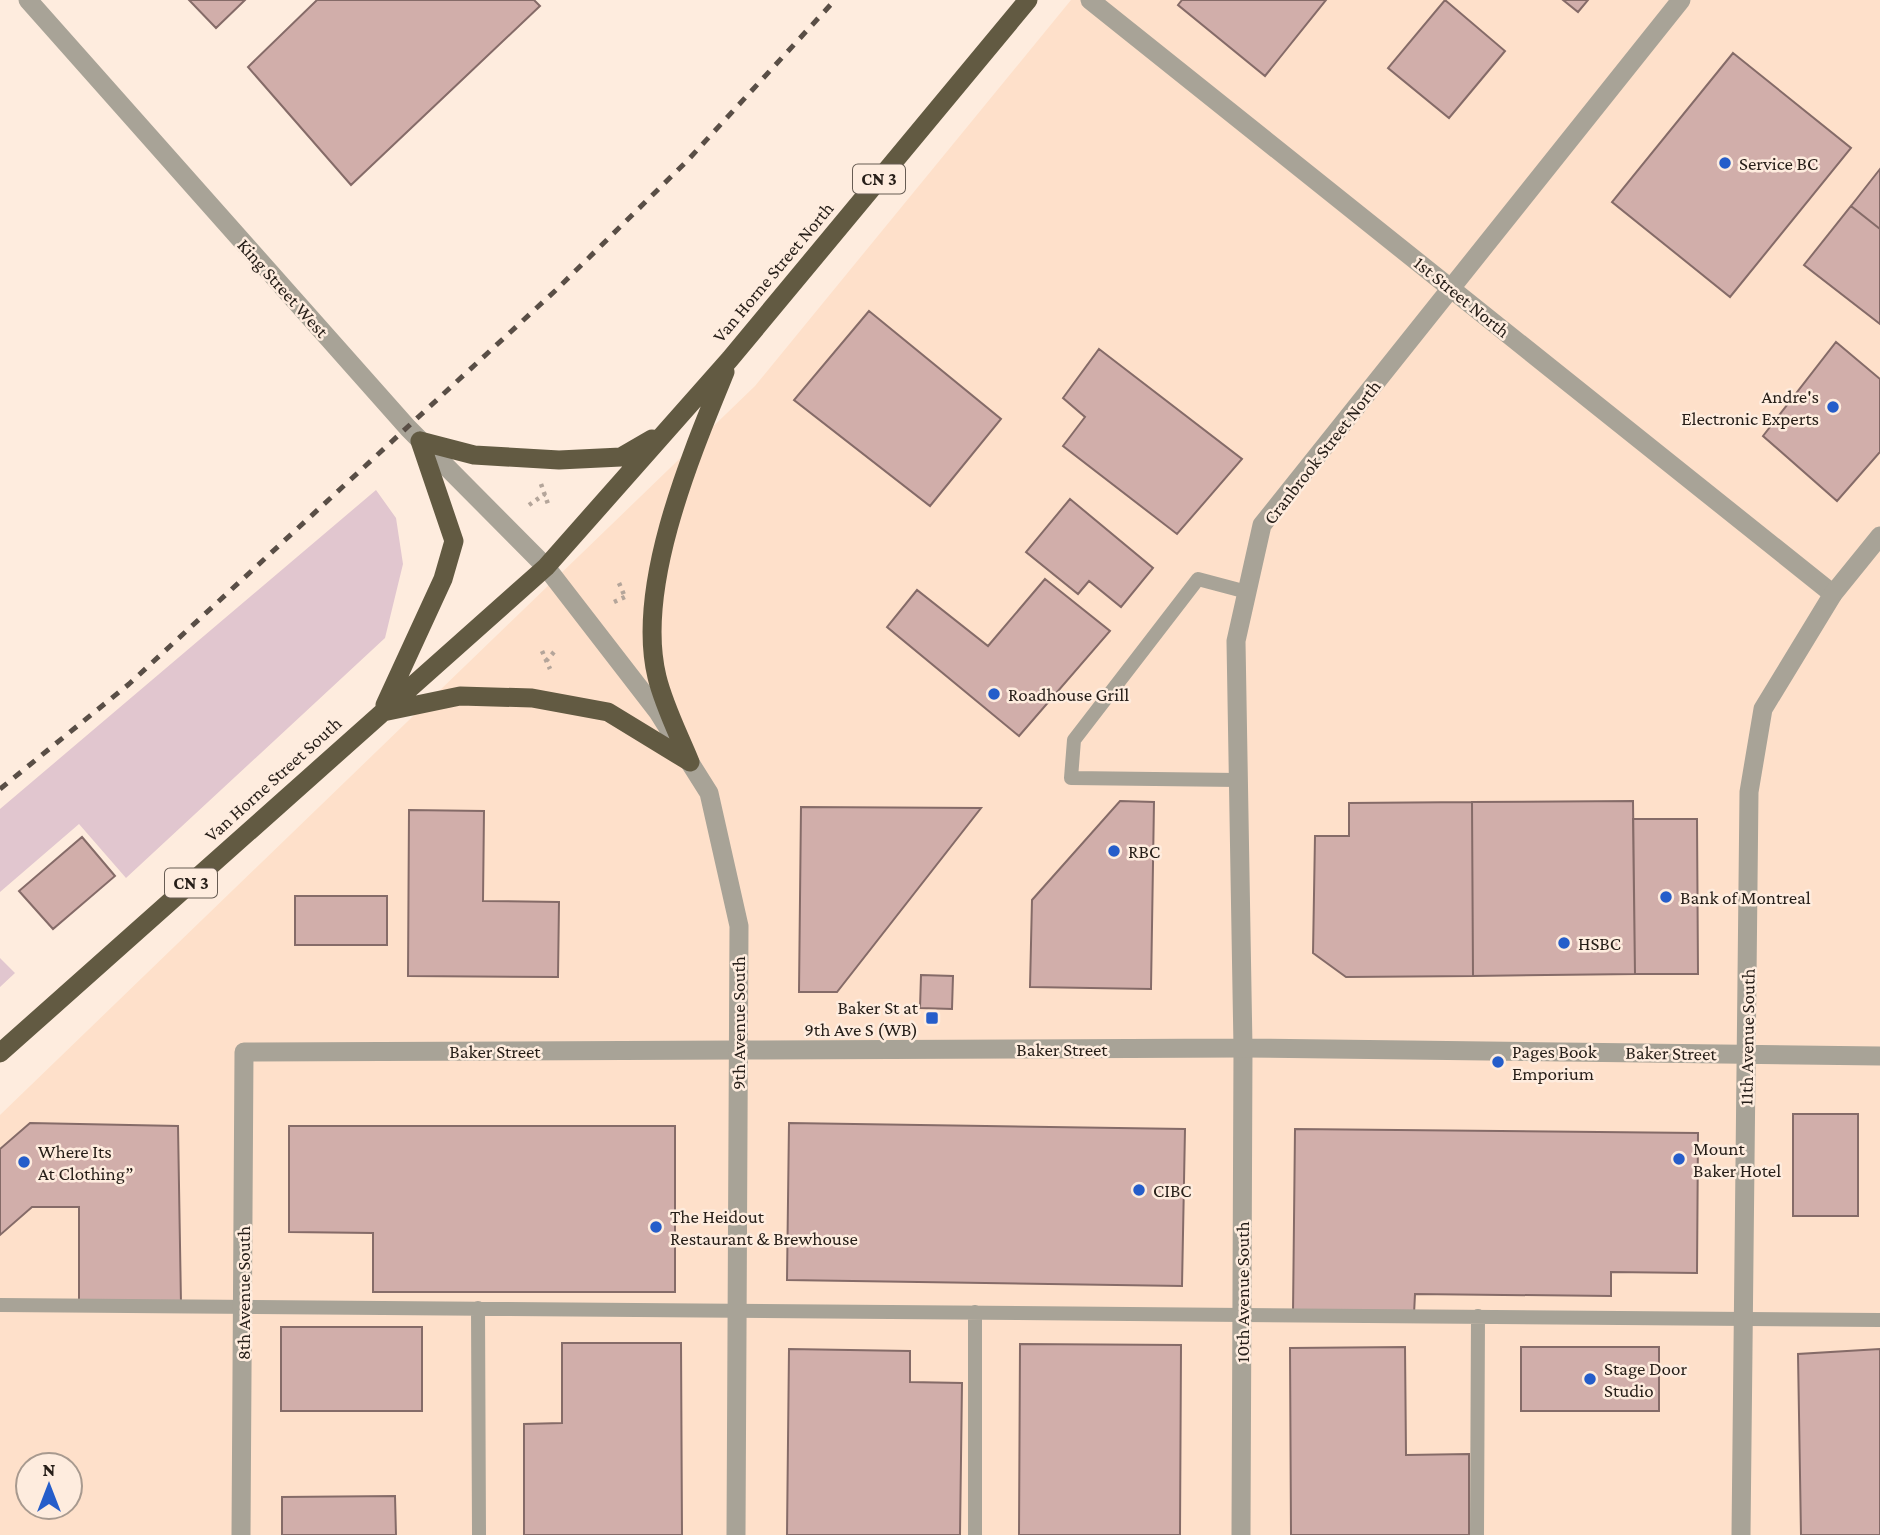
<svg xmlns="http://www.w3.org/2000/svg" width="1880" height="1535" viewBox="0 0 1880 1535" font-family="'Crimson Pro',serif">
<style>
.built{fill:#fee0ca;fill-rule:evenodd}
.green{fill:#e1c6cf}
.building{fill:#d1aeaa;stroke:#856b68;stroke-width:2}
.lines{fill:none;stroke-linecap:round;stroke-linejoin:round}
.path{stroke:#b4a59a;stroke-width:4.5;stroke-dasharray:3.5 5;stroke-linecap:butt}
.service{stroke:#a8a397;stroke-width:14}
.minor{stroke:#a8a397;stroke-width:19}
.tertiary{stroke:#a8a397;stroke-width:19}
.trunk{stroke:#625a42;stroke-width:19}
.rail{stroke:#594e46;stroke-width:5;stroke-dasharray:9 9;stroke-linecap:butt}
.poi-dot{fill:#255dca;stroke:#feecde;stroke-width:2.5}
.labels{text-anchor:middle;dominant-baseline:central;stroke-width:5;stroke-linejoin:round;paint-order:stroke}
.shield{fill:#feecde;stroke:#675c53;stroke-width:2}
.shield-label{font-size:18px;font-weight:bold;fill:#261e18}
.poi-label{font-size:19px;fill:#261e18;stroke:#feecde;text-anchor:start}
.street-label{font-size:19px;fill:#261e18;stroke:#feecde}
</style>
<rect width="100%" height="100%" fill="#feecde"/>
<path class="built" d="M 1071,0 L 1880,0 L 1880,1535 L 0,1535 L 0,1115 L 755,386 ZM 28,1465 L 70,1465 L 70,1507 L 28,1507 Z"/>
<path class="green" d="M 376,490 L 396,518 L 403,564 L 385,638 L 126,878 L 79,824 L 0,892 L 0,809 Z
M 0,958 L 15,973 L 0,987 Z"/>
<path class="building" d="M 189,0 L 245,0 L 216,28 Z
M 317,0 L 534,0 L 540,6 L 351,185 L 248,67 Z
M 1182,0 L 1326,0 L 1265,76 L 1178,5 Z
M 1445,0 L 1505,51 L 1449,118 L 1388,68 Z
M 1563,0 L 1588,0 L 1578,12 Z
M 1733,53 L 1851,148 L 1730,297 L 1612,202 Z
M 1880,169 L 1880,229 L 1851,206 Z
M 1851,206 L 1880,229 L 1880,324 L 1804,265 Z
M 869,311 L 1001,419 L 930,506 L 794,400 Z
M 1836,342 L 1880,379 L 1880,452 L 1837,501 L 1763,436 Z
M 1099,349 L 1242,459 L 1177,534 L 1063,446 L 1085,417 L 1063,398 Z
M 1070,499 L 1153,568 L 1121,607 L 1089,581 L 1078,594 L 1026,552 Z
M 1045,579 L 1110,631 L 1019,736 L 887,627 L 917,590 L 988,646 Z
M 1120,801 L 1154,802 L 1151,989 L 1030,987 L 1032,900 Z
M 1633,801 L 1635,974 L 1473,976 L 1472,802 Z
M 1472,802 L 1473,976 L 1346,977 L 1313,953 L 1315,836 L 1349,836 L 1349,803 Z
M 801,807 L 981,808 L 837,992 L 799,992 Z
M 409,810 L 484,811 L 483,901 L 559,902 L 558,977 L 408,976 Z
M 1633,819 L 1697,819 L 1698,974 L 1635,974 Z
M 82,837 L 115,876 L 53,929 L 19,891 Z
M 295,896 L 387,896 L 387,945 L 295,945 Z
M 921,975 L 953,976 L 952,1009 L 920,1008 Z
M 1793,1114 L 1858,1114 L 1858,1216 L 1793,1216 Z
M 30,1123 L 178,1126 L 181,1304 L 79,1302 L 79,1207 L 32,1207 L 0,1235 L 0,1149 Z
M 789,1123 L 1185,1129 L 1182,1286 L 787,1280 Z
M 289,1126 L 675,1126 L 675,1292 L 373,1292 L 373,1233 L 289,1232 Z
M 1295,1129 L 1698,1133 L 1697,1273 L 1611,1272 L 1611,1296 L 1415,1294 L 1414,1314 L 1293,1313 Z
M 281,1327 L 422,1327 L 422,1411 L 281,1411 Z
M 562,1343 L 681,1343 L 682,1535 L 524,1535 L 524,1424 L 562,1423 Z
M 1020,1344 L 1181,1345 L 1180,1535 L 1019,1535 Z
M 1405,1347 L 1406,1455 L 1469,1454 L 1469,1535 L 1291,1535 L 1290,1348 Z
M 1521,1347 L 1659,1347 L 1659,1411 L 1521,1411 Z
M 789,1349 L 910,1351 L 910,1382 L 962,1383 L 960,1535 L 787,1535 Z
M 1880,1349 L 1880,1535 L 1801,1535 L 1798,1354 Z
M 395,1496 L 396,1535 L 282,1535 L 282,1497 Z"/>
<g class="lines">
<path class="path" d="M 541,484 L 549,507
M 529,505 L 545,494
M 619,583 L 625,597
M 614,602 L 629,595
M 542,651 L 550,669
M 546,661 L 554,652"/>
<path class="service" d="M 1238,780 L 1071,778 L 1074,740 L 1198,579 L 1247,592
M 0,1305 L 1880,1320
M 478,1308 L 479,1535
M 975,1535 L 975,1312
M 1477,1535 L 1478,1316"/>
<path class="minor" d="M 1090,0 L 1833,594
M 241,1535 L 244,1052 L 738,1050
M 1241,1535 L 1243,1048"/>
<path class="tertiary" d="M 28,0 L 408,428 L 546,567 L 658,712 L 709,793 L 739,926 L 736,1535
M 1243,1048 L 1236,641 L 1262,525 L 1681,0
M 738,1050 L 1243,1048 L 1880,1056
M 1741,1535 L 1749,792 L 1763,709 L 1833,594 L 1880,536"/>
<path class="trunk" d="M 420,441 L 474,455 L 559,460 L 621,457 L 652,439
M 385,705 L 443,579 L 454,541 L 420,441
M 383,712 L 460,696 L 532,698 L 608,712 L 690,762
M 690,762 C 679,735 664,706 657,677 C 635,587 691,455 725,372
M 0,1053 L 546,567 L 730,359 L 1028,0"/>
<path class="rail" d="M 0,789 L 129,684 L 556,290 L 687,161 L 835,0"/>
</g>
<g class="poi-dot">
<circle cx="1725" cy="163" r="7"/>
<circle cx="1833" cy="407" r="7"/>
<circle cx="994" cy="694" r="7"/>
<circle cx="1114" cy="851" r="7"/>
<circle cx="1666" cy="897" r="7"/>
<circle cx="1564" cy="943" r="7"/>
<rect x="925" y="1011" width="14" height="14" rx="3.5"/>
<circle cx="1498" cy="1062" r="7"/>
<circle cx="1679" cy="1159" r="7"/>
<circle cx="24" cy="1162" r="7"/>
<circle cx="1139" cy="1190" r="7"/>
<circle cx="656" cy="1227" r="7"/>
<circle cx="1590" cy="1379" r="7"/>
</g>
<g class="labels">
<g class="shield">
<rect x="853" y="164.5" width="52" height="29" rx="5"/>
<rect x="165" y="868.5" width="52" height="29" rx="5"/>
</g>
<g class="shield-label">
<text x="879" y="179">CN 3</text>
<text x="191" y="883">CN 3</text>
</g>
<g class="poi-label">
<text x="1739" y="163">Service BC</text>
<text x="1819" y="396" text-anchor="end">Andre's<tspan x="1819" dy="22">Electronic Experts</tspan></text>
<text x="1008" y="694">Roadhouse Grill</text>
<text x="1128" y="851">RBC</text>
<text x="1680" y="897">Bank of Montreal</text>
<text x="1578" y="943">HSBC</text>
<text x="918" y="1007" text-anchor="end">Baker St at<tspan x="918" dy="22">9th Ave S (WB)</tspan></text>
<text x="1512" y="1051">Pages Book<tspan x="1512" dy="22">Emporium</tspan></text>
<text x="1693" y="1148">Mount<tspan x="1693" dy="22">Baker Hotel</tspan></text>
<text x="38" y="1151">Where Its<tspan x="38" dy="22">At Clothing”</tspan></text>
<text x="1153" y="1190">CIBC</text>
<text x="670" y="1216">The Heidout<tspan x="670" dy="22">Restaurant &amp; Brewhouse</tspan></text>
<text x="1604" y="1368">Stage Door<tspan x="1604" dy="22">Studio</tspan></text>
</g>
<g class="street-label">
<text transform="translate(773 272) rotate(-50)">Van Horne Street North</text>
<text transform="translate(283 288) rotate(48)">King Street West</text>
<text transform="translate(1462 297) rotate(39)">1st Street North</text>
<text transform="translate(1322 452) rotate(-52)">Cranbrook Street North</text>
<text transform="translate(273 779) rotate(-42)">Van Horne Street South</text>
<text transform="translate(738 1023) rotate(-90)">9th Avenue South</text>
<text transform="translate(1747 1037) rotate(-89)">11th Avenue South</text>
<text x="1062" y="1049">Baker Street</text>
<text x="495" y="1051">Baker Street</text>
<text transform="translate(1671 1053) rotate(1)">Baker Street</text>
<text transform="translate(1242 1292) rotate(-90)">10th Avenue South</text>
<text transform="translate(243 1293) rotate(-90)">8th Avenue South</text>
</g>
</g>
<g transform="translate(49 1486)"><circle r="33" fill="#feecde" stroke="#a89a8f" stroke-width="2"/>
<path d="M0-5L12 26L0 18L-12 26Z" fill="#255dca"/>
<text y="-10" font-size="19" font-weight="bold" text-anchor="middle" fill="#261e18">N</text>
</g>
</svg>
